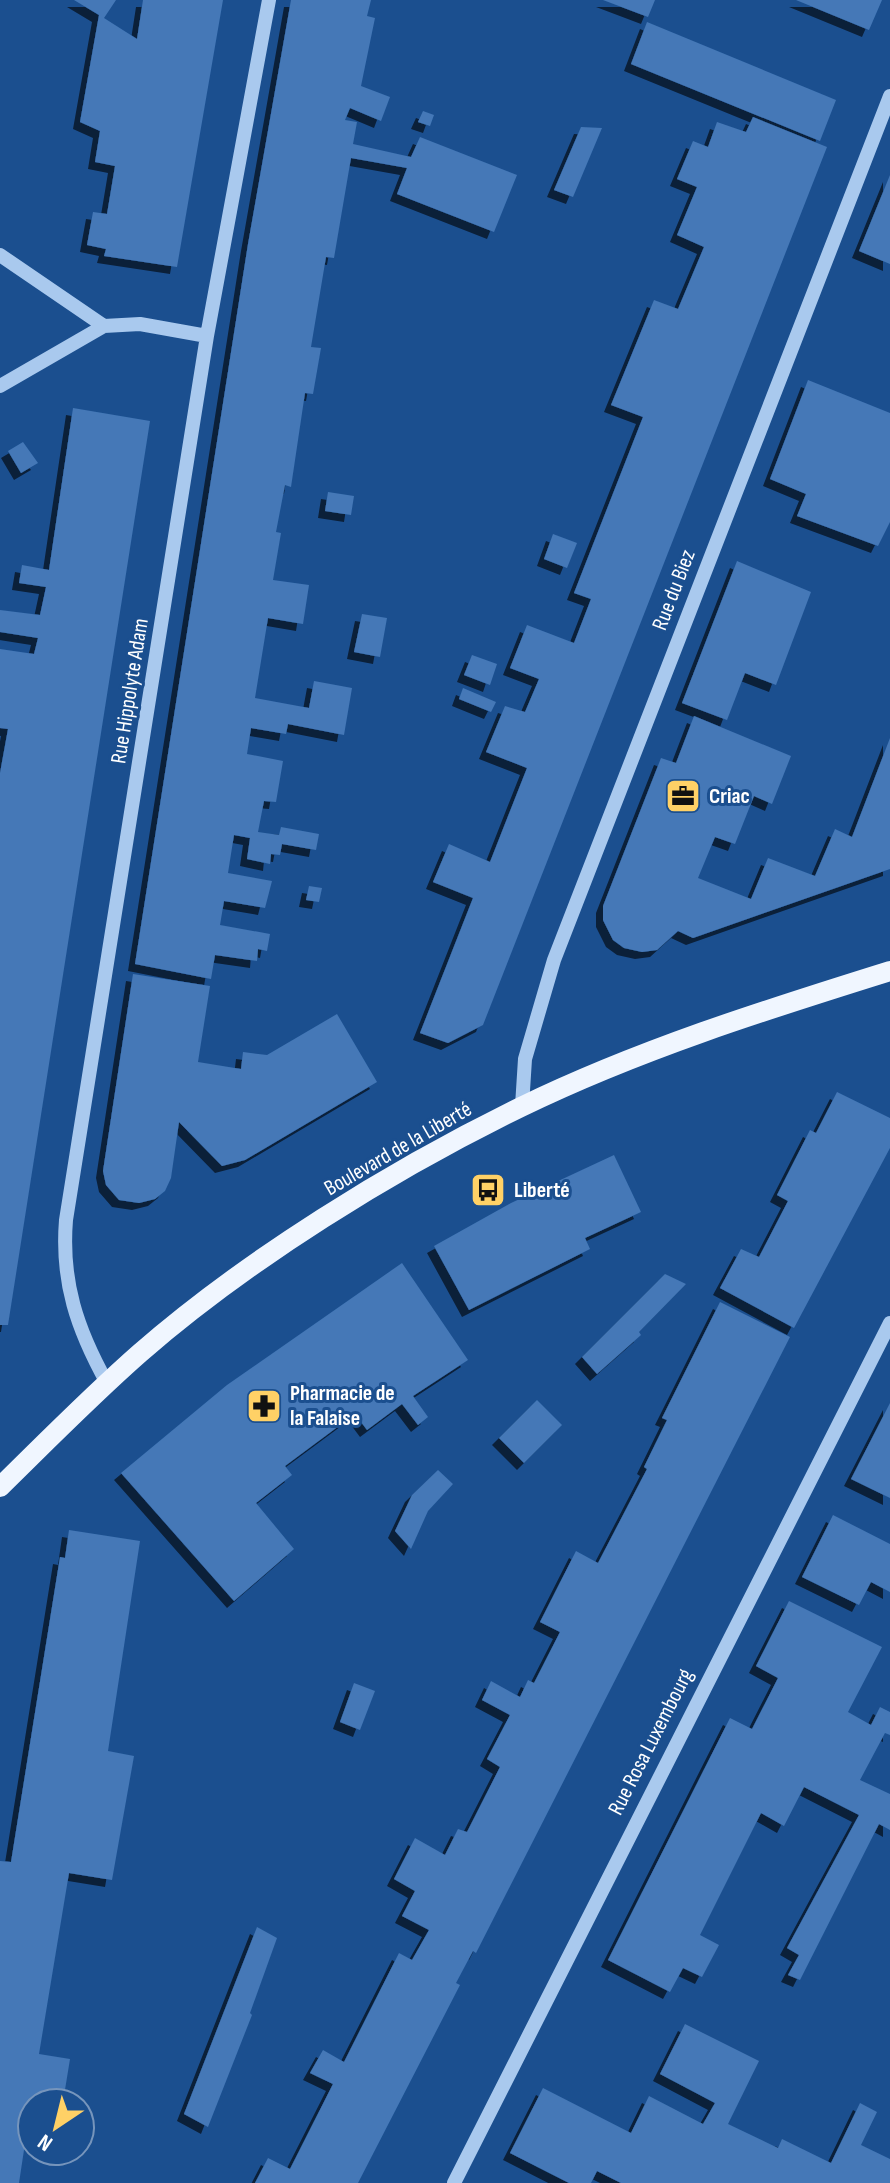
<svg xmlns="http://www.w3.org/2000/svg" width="890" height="2183" viewBox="0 0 890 2183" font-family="'Sofia Sans Condensed',sans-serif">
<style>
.building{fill:#4478b7;filter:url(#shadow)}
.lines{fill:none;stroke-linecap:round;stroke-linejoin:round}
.minor{stroke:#a9c9ee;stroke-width:14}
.major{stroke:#f0f6ff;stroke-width:20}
.labels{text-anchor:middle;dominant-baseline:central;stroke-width:6;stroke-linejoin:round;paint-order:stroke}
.street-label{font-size:22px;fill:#fff;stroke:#1b4f8f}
.poi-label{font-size:22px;font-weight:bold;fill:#fff;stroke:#1b4f8f;text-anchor:start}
</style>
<defs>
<filter id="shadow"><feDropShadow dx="-7" dy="7" stdDeviation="0" flood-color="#0009"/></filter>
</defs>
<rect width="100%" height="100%" fill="#1b4f8f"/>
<path class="building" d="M 74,0 L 116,0 L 104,18 L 137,39 L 143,0 L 223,0 L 177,267 L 104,256 L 106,249 L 87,245 L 93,212 L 107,214 L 115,166 L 95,162 L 100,131 L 80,122 L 99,15 Z
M 291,0 L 371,0 L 367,16 L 375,18 L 361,86 L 390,97 L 381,121 L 350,108 L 345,120 L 357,122 L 353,144 L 411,157 L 420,137 L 517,175 L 494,232 L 397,194 L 407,168 L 351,158 L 334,258 L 326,257 L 311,347 L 321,348 L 313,394 L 305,393 L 291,487 L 285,485 L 276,532 L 281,533 L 273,580 L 309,585 L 303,624 L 268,618 L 255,698 L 309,708 L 314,681 L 352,688 L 344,735 L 288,724 L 286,734 L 251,728 L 247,754 L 283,761 L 276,802 L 264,801 L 258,832 L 279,835 L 281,827 L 319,834 L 316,850 L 282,844 L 280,855 L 271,854 L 270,864 L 247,859 L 250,838 L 234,835 L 228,873 L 272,881 L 265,908 L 224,901 L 220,925 L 270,934 L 267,951 L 258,949 L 257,961 L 215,955 L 211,979 L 135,964 L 248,244 Z
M 603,0 L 655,0 L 648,17 Z
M 796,0 L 882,0 L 869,30 Z
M 647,22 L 836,100 L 820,141 L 631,64 Z
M 423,111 L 434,115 L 430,126 L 418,122 Z
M 753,117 L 827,147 L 483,1025 L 448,1043 L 420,1033 L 473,898 L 433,882 L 449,844 L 490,862 L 527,768 L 486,752 L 505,706 L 525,712 L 539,679 L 510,668 L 527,625 L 574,643 L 591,599 L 574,593 L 643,417 L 611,405 L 654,300 L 678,309 L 704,247 L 677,235 L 697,187 L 677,179 L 693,141 L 708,147 L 717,122 L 746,132 Z
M 581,127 L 602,128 L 573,197 L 554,190 Z
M 890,175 L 890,264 L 859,251 Z
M 808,380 L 890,413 L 890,522 L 878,546 L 797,516 L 806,494 L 770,479 Z
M 73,408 L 150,421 L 8,1325 L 0,1325 L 0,773 L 8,729 L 0,728 L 0,649 L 34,654 L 38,638 L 0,632 L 0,610 L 40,615 L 46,587 L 19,583 L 22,565 L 49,570 Z
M 23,442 L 38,463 L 21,473 L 8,451 Z
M 328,492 L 354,496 L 351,515 L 325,511 Z
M 553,534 L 577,543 L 567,568 L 544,559 Z
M 737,561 L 811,592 L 776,685 L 745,673 L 727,720 L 682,703 Z
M 362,614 L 387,618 L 380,657 L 354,652 Z
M 472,655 L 497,664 L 490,685 L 464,675 Z
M 463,688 L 496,702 L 491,712 L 459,699 Z
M 694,716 L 791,756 L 772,804 L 754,796 L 735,844 L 715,837 L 698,878 L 751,899 L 768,858 L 815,876 L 835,829 L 852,837 L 890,738 L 890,869 L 693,938 L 678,931 L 657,950 L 642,952 L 624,948 L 613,940 L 603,920 L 603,906 L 661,758 L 676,763 Z
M 309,886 L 322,888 L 319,902 L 306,900 Z
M 133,974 L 210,986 L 198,1062 L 241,1069 L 243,1052 L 267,1055 L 337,1014 L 377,1082 L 245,1160 L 222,1166 L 179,1122 L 171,1178 L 165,1191 L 155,1199 L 139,1203 L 119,1200 L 106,1185 L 103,1171 Z
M 837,1092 L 890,1118 L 890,1148 L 794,1328 L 720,1288 L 741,1249 L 759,1257 L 788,1201 L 777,1195 L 810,1130 L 816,1133 Z
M 614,1155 L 641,1212 L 585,1238 L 590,1249 L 469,1310 L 434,1246 L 511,1203 Z
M 402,1263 L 468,1360 L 413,1396 L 428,1417 L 418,1425 L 402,1404 L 367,1430 L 355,1414 L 285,1466 L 292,1475 L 256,1503 L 294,1549 L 234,1601 L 121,1473 L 227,1385 Z
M 665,1274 L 686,1284 L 639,1332 L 641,1335 L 597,1374 L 582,1357 Z
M 720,1302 L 790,1337 L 476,1953 L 473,1951 L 456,1983 L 460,1985 L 358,2183 L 255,2183 L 268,2158 L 290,2169 L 333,2084 L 310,2073 L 323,2050 L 344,2062 L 399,1953 L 412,1960 L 429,1930 L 402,1916 L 415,1891 L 394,1879 L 415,1838 L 445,1855 L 458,1829 L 467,1832 L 500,1767 L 487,1759 L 510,1715 L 482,1700 L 491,1681 L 520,1697 L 528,1680 L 534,1683 L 560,1632 L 540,1622 L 576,1551 L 598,1563 L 647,1469 L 644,1467 L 667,1420 L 662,1418 Z
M 537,1400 L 562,1425 L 524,1463 L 499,1438 Z
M 890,1403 L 890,1498 L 851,1479 Z
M 438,1470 L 453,1484 L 428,1511 L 411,1549 L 395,1531 L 412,1495 Z
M 833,1515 L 890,1544 L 890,1592 L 871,1582 L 859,1605 L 802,1577 Z
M 69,1530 L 140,1541 L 108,1751 L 134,1756 L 112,1880 L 69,1873 L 39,2054 L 70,2059 L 63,2102 L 32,2097 L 19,2183 L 0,2183 L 0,1861 L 11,1862 L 60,1557 L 65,1558 Z
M 789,1601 L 882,1647 L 848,1712 L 871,1725 L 880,1707 L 890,1712 L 890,1735 L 885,1733 L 860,1780 L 890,1794 L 890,1830 L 879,1824 L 800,1980 L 788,1975 L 799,1955 L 787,1948 L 859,1815 L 804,1787 L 784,1826 L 761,1813 L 700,1935 L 719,1945 L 702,1977 L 683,1968 L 670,1992 L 608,1960 L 730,1718 L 752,1729 L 778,1678 L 756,1666 Z
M 354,1683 L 375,1691 L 360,1730 L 340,1722 Z
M 257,1927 L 277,1938 L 250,2013 L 252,2015 L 208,2127 L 184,2114 Z
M 685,2024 L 759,2061 L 728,2124 L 778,2148 L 782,2139 L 831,2163 L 860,2103 L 877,2112 L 861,2145 L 890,2159 L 890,2183 L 621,2183 L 597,2171 L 591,2183 L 569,2183 L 510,2153 L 543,2088 L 631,2133 L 649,2096 L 703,2124 L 715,2103 L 660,2074 Z"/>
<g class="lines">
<path class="minor" d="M 0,255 L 104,326 L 140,324 L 207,336
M 0,386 L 104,326
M 522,1106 L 525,1059 L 554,960 L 890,96
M 107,1383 C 77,1329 61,1282 66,1220 L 207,336 L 269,0
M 454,2183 L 890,1323"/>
<path class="major" d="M 0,1487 C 46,1442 91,1396 140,1353 C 248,1259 392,1170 521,1107 C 638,1050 765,1010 890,971"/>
</g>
<defs>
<g id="office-square" transform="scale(1.8)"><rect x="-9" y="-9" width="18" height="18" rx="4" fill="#ffd166" stroke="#1b4f8f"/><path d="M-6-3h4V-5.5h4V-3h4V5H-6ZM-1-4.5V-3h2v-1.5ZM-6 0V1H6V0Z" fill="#111"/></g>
<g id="bus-square" transform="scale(1.8)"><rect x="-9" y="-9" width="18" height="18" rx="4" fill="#ffd166" stroke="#1b4f8f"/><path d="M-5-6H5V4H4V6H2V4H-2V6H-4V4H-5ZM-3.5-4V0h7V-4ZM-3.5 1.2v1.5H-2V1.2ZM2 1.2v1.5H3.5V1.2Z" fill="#111"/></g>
<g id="pharmacy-square" transform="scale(1.8)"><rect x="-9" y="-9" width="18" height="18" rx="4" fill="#ffd166" stroke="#1b4f8f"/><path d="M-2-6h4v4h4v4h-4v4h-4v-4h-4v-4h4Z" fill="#111"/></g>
</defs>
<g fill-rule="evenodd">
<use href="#office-square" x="683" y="796"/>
<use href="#bus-square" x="488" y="1190"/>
<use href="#pharmacy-square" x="264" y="1406"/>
</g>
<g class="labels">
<g class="street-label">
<text transform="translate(674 590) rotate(-69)">Rue du Biez</text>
<text transform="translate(130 691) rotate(-81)">Rue Hippolyte Adam</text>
<text transform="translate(398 1149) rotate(-30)">Boulevard de la Liberté</text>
<text transform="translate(651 1742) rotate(-63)">Rue Rosa Luxembourg</text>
</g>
<g class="poi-label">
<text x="709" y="796">Criac</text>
<text x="514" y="1190">Liberté</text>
<text x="290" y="1393">Pharmacie de<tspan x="290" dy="25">la Falaise</tspan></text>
</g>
</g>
<g transform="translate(56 2127) rotate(215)"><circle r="38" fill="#1b4f8f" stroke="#7695bc" stroke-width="2"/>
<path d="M0-6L14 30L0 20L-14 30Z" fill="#ffd166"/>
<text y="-12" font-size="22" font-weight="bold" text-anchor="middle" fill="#ffffff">N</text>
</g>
</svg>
